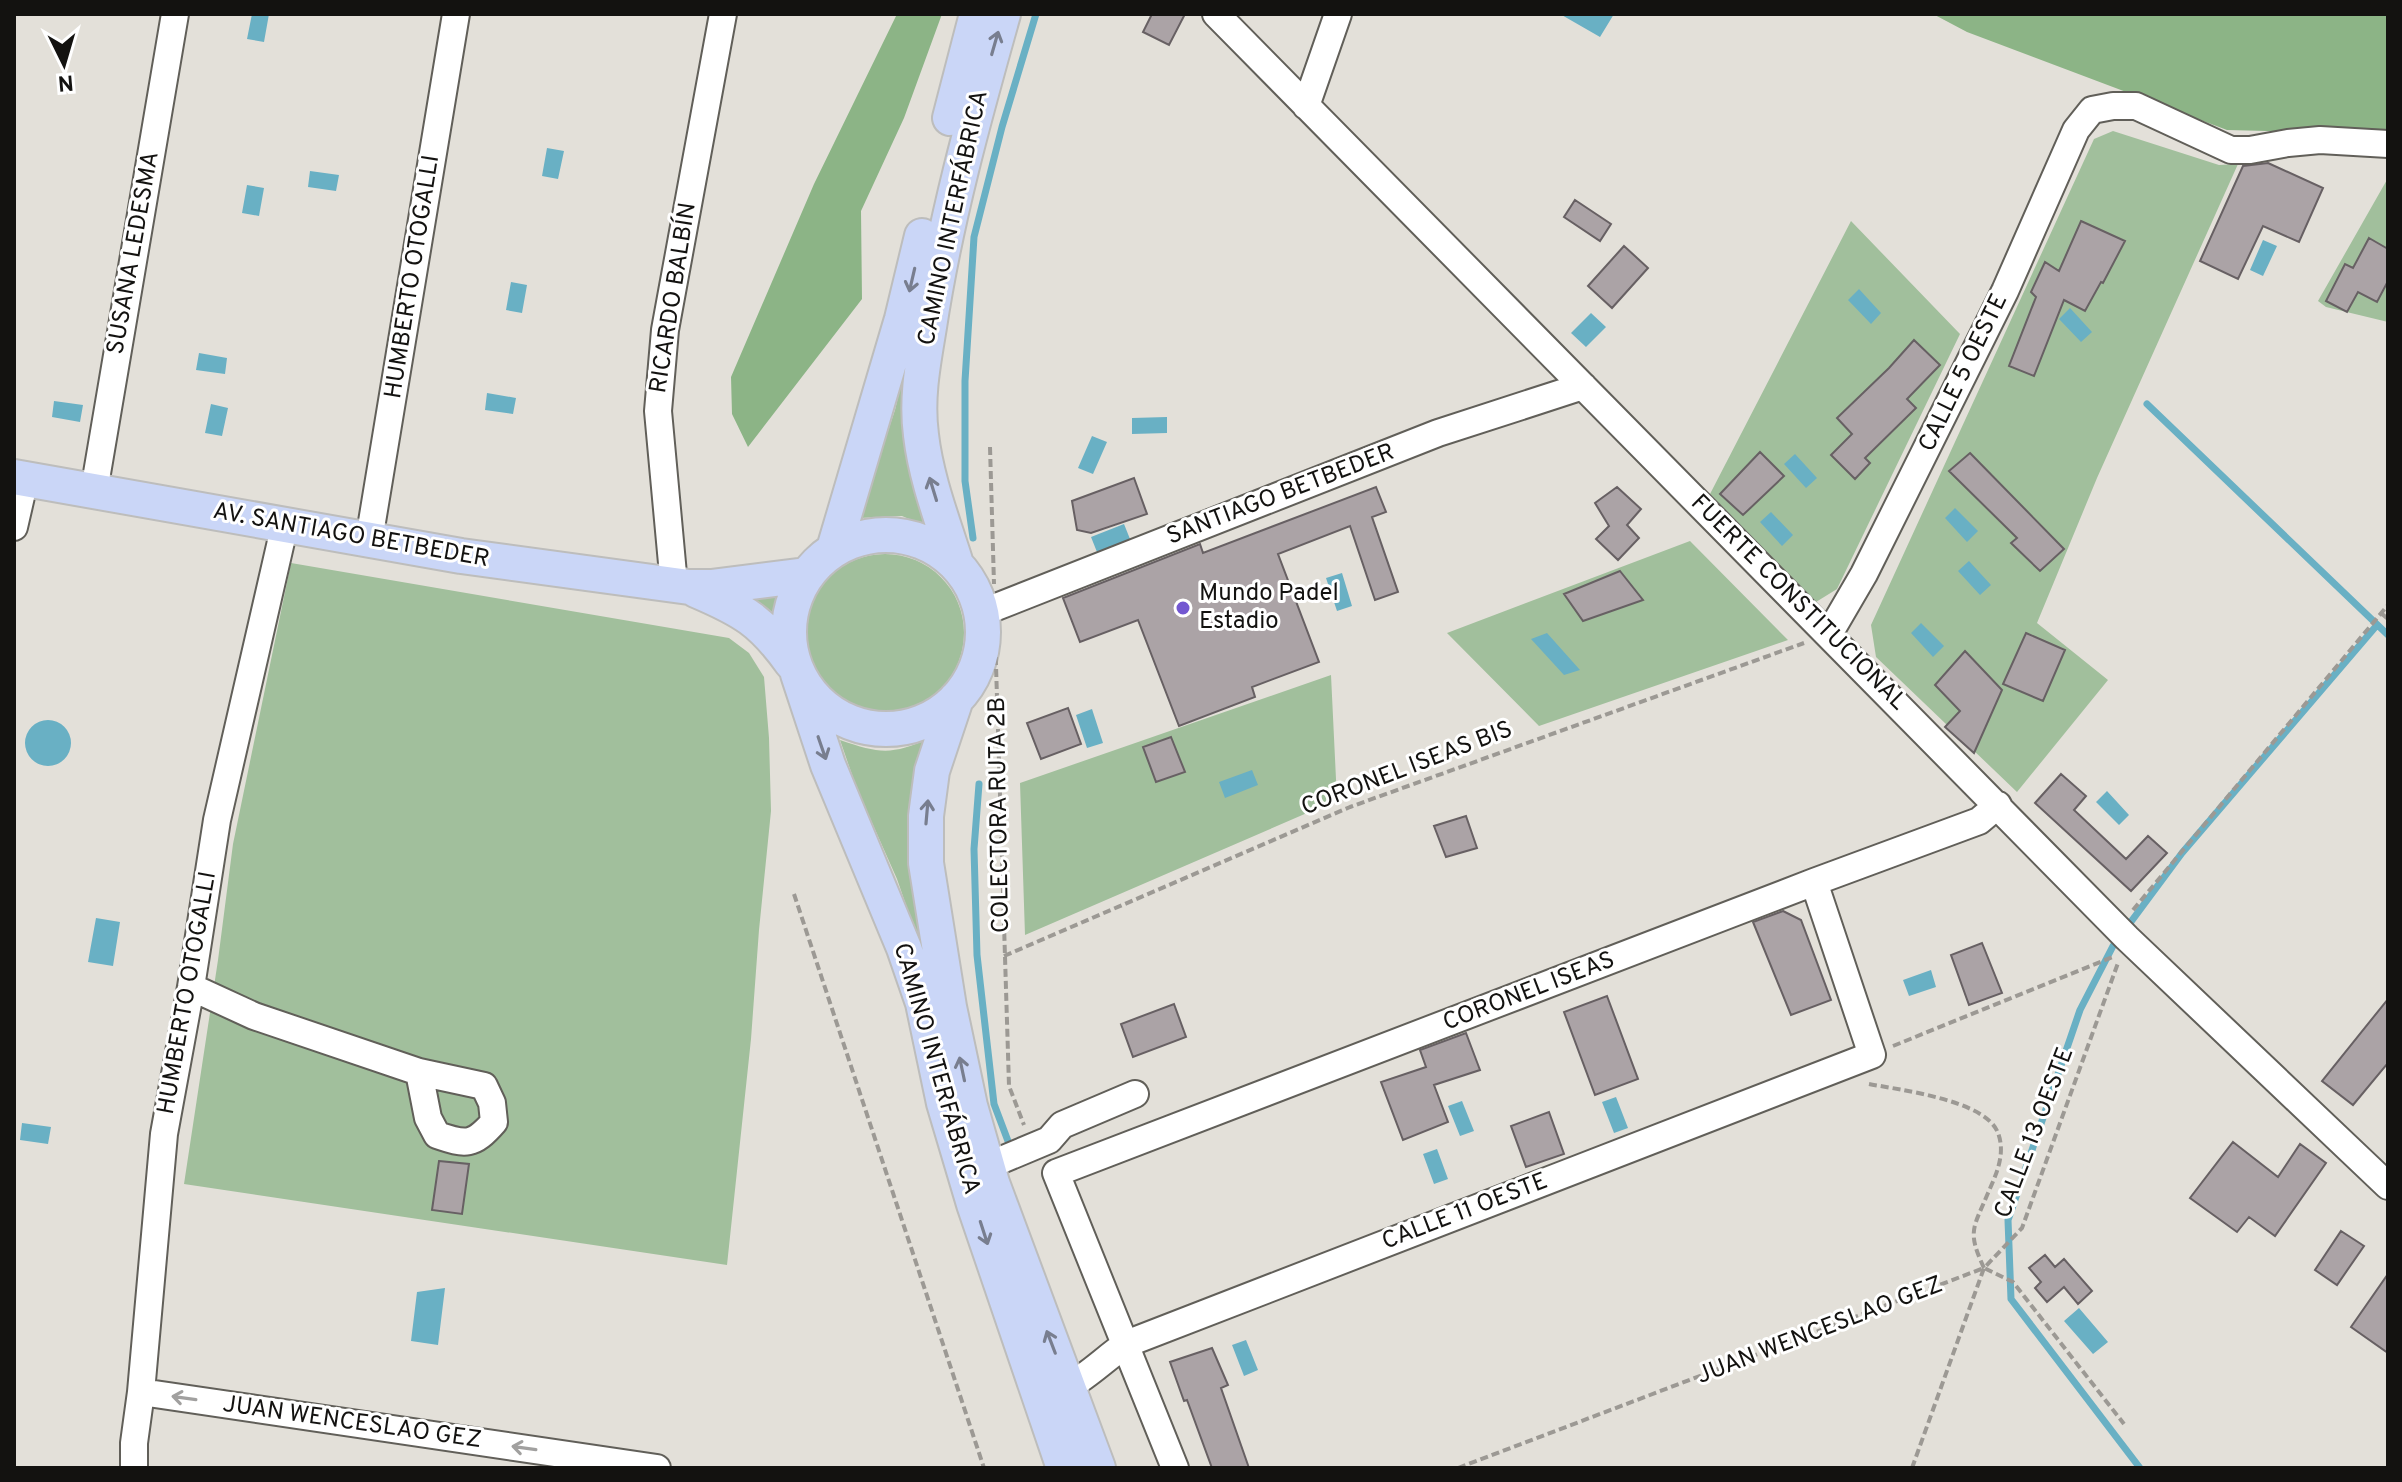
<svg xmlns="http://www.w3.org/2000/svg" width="2402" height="1482" viewBox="0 0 2402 1482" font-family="Overpass,sans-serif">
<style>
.green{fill:#a1bf9c}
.forest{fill:#8cb486}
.water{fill:#69b0c4}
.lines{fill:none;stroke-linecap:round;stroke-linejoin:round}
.stream{stroke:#69b0c4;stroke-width:7}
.building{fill:#aba3a6;stroke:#676063;stroke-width:2}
.minor-casing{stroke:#615f59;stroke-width:30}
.major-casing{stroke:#bdbdbc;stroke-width:38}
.path{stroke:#9c9994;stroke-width:4;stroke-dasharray:8 4;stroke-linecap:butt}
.minor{stroke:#fff;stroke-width:26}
.major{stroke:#cad6f7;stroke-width:34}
.oneway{stroke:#787e8f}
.oneway2{stroke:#a1a09f}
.poi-dot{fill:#7357d1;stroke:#fff;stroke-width:3}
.labels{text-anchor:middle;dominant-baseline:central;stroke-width:6;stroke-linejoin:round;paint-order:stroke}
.street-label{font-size:24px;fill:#131210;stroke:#fff}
.poi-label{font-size:24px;fill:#131210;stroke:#fff;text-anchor:start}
</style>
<rect width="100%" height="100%" fill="#e3e0d9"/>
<path class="green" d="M 2113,131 L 2219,165 L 2238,164 L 2097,478 L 2037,623 L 2108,680 L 2017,792 L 1876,657 L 1871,625 L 2094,139 Z
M 952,169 L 920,331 L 937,531 L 902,516 L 859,518 L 895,410 Z
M 2388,178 L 2388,322 L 2326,307 L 2318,301 Z
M 1851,221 L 1960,334 L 1837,589 L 1816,602 L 1710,494 Z
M 1690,541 L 1788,640 L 1539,726 L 1447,633 Z
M806 633a79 79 0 1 1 158 0a79 79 0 1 1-158 0Z
M 291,563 L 729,638 L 749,653 L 764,677 L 769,738 L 771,811 L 759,930 L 751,1039 L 727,1265 L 184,1184 L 218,960 L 233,844 Z
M 788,587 L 783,607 L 781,631 L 721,593 Z
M 1331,675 L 1337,800 L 1025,935 L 1020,783 Z
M 931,738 L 925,960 L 897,879 L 857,789 L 840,740 C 881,754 891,755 931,738 Z"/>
<path class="forest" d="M 897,14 L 942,14 L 904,118 L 861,211 L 862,299 L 748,447 L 732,414 L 731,377 L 814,184 Z
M 1933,14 L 2388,14 L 2388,134 L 2227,130 L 1967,32 Z"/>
<path class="water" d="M 252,14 L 269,14 L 264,42 L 247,39 Z
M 1560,14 L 1614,14 L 1600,37 Z
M 547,148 L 564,151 L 558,179 L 542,176 Z
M 310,171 L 339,175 L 336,191 L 308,187 Z
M 247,185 L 264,188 L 259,216 L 242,213 Z
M 2263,240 L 2277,246 L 2263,276 L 2250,270 Z
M 511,282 L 527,285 L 522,313 L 506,310 Z
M 1859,289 L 1881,313 L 1871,324 L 1848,300 Z
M 2070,308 L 2092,332 L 2081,342 L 2059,319 Z
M 1591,313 L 1606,327 L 1586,347 L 1571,333 Z
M 199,353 L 227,358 L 225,374 L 196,370 Z
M 487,393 L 516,398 L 513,414 L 485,410 Z
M 54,401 L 83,405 L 80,422 L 52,417 Z
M 211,404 L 228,408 L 222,436 L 205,433 Z
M 1167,417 L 1167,433 L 1132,434 L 1132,418 Z
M 1092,436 L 1107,442 L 1093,474 L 1078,468 Z
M 1795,454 L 1817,478 L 1806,488 L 1784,464 Z
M 1955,508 L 1978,531 L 1967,542 L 1945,518 Z
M 1771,512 L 1793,535 L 1782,546 L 1760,522 Z
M 1124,524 L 1130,539 L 1097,552 L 1091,537 Z
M 1969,561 L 1991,585 L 1980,595 L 1958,571 Z
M 1342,573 L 1352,606 L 1337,611 L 1326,578 Z
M 1921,623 L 1944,646 L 1933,657 L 1911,633 Z
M 1547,633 L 1580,670 L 1564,675 L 1531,639 Z
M 1092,709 L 1103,743 L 1087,748 L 1076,715 Z
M25 743a23 23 0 1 1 46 0a23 23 0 1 1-46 0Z
M 1252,770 L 1258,785 L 1225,798 L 1219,782 Z
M 2107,791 L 2129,815 L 2119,825 L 2096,802 Z
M 96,918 L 120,922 L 113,966 L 88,962 Z
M 1931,970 L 1936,987 L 1909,996 L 1903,980 Z
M 1616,1097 L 1628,1128 L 1614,1133 L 1602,1102 Z
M 1462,1101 L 1474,1131 L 1460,1136 L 1448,1106 Z
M 22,1123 L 51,1127 L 48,1144 L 20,1140 Z
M 1437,1149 L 1448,1179 L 1434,1184 L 1423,1154 Z
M 445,1288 L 438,1345 L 411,1341 L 417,1292 Z
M 2079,1308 L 2108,1342 L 2093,1354 L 2064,1321 Z
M 1246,1340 L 1258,1370 L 1244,1376 L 1232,1345 Z"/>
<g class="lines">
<path class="stream" d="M 2147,404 L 2388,635
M 973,538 L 965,481 L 965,381 L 974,237 L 1002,127 L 1036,14
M 979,784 L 974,849 L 977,955 L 994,1104 L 1011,1149
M 2140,1468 L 2011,1299 L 2008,1220 L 2080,1010 L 2113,946 L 2182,853 L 2377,625"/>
</g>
<path class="building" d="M 1152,14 L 1185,14 L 1169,45 L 1143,32 Z
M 2268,163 L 2323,188 L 2299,242 L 2263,226 L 2238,279 L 2200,261 L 2243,166 Z
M 1575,200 L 1611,224 L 1600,241 L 1564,217 Z
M 2081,221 L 2125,241 L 2103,283 L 2101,282 L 2085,311 L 2064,300 L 2034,376 L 2009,366 L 2036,297 L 2031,292 L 2045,262 L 2059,271 Z
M 2369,238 L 2388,249 L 2388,281 L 2377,302 L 2358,292 L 2347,312 L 2326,301 L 2345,264 L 2353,268 Z
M 1624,246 L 1648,268 L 1612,308 L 1588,286 Z
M 1914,340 L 1940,365 L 1907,399 L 1916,408 L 1865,458 L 1870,463 L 1855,479 L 1831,455 L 1852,434 L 1837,418 L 1889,368 Z
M 1760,452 L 1784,476 L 1743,515 L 1720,494 Z
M 1970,453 L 2064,549 L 2040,571 L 2011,543 L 2017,538 L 1949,471 Z
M 1134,478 L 1147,514 L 1091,533 L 1077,530 L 1072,501 Z
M 1376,487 L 1386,512 L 1372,517 L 1398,592 L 1375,600 L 1350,526 L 1278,554 L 1319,662 L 1252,687 L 1255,697 L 1179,726 L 1138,620 L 1080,642 L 1063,598 L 1200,544 L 1203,553 Z
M 1617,487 L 1641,509 L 1627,525 L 1639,538 L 1618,560 L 1596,539 L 1609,526 L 1595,503 Z
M 1620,571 L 1643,600 L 1583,621 L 1564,594 Z
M 2026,633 L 2065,650 L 2043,701 L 2003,684 Z
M 1965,651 L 2002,690 L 1974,753 L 1945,727 L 1960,711 L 1935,685 Z
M 1068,708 L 1081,744 L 1041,759 L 1027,723 Z
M 1171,737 L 1185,772 L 1156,782 L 1143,747 Z
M 2061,774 L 2086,796 L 2074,810 L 2126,859 L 2148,836 L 2167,853 L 2131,891 L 2035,803 Z
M 1466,816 L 1477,848 L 1446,857 L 1434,826 Z
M 1783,911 L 1801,920 L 1831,1000 L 1791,1015 L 1753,922 Z
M 1982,943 L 2002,993 L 1969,1005 L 1951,955 Z
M 1607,996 L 1638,1079 L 1595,1095 L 1564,1012 Z
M 2388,999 L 2388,1063 L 2353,1105 L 2322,1081 Z
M 1174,1004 L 1186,1037 L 1133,1057 L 1121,1024 Z
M 1466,1033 L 1480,1070 L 1434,1085 L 1448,1122 L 1403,1140 L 1381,1082 L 1426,1067 L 1420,1050 Z
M 1549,1112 L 1564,1154 L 1526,1167 L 1511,1126 Z
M 2233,1142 L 2278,1177 L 2300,1144 L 2326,1163 L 2275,1236 L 2249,1217 L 2237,1232 L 2190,1198 Z
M 439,1161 L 469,1164 L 462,1214 L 432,1210 Z
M 2341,1231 L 2364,1246 L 2337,1285 L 2315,1270 Z
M 2045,1255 L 2055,1267 L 2064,1259 L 2092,1291 L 2078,1304 L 2064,1287 L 2047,1302 L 2035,1288 L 2041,1282 L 2029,1268 Z
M 2388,1274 L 2388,1353 L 2351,1327 Z
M 1212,1348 L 1228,1385 L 1221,1388 L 1249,1468 L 1212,1468 L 1187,1400 L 1184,1401 L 1170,1362 Z"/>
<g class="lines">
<g class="minor-casing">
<path id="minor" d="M 1216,14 L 2127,938 L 2388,1186
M 1306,106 L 1338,14
M 94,491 L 175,14
M 14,527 L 25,479
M 369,540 L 456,14
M 674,585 L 658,411 L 665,330 L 723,14
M 981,613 L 1438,433 L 1583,386
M 1829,634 L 1864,574 L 2005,291 L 2076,130 L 2092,110 L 2113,106 L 2136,106 L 2231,150 L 2250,150 L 2288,143 L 2320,140 L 2388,144
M 191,987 L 254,1016 L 419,1072 L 484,1086 L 492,1103 L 494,1122 C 473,1146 466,1145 437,1135 L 428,1118 L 419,1072
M 987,1166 L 1049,1140 L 1062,1125 L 1135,1094
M 1068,1387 C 1089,1375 1106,1358 1126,1344 L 1872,1055 L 1814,882
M 141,1392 L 657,1468
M 134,1468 L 134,1443 L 141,1392 L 164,1134 L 191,987 L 217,820 L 285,524
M 1175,1468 L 1056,1173 L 1814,882 L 1979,821 L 1998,805"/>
</g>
<g class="major-casing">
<path id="major" d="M 950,118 L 977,14
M 14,477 L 461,556 L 689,587 L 711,587 L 806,575
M789 632a97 97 0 1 1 194 0a97 97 0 1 1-194 0Z
M 834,549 L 902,319 L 922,236
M 956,564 C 943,522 926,479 921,435 C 916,398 923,363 929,327 C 945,221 974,117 1003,14
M 696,590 C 743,610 762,621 792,663
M 798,674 L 828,765 L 904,948 L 923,1003 L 944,1103 L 974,1204 L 1064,1468
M 956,699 L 932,771 L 926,816 L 926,863 L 949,1007 L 970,1106 L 992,1183 L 1098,1468"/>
</g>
<path class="path" d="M 990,447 L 994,584
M 2381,613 L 2388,619
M 995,633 L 1009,1086 L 1024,1125
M 794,894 L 984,1468
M 2133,910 L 2388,605
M 1004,956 L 1350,807 L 1804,643
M 1893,1046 L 2115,956
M 1869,1084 C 1900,1090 1986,1100 1998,1133 C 2006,1154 1996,1175 1988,1193 C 1973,1229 1967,1231 1984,1268
M 1458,1468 L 1984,1268 L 2013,1282 L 2124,1424
M 1912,1468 L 1984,1268 L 2022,1228 L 2118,963"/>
<use href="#minor" class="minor"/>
<use href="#major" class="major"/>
</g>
<defs><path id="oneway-shaft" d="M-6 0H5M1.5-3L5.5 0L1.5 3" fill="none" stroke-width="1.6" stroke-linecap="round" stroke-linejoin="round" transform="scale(2)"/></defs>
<g class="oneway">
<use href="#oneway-shaft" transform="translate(995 43) rotate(-74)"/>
<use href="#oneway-shaft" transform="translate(912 280) rotate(103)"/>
<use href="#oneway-shaft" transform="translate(933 489) rotate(-107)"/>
<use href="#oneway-shaft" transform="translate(822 748) rotate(71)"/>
<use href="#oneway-shaft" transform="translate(927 812) rotate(-85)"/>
<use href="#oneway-shaft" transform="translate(962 1069) rotate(-102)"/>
<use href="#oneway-shaft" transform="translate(984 1233) rotate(72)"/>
<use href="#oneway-shaft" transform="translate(1051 1342) rotate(-111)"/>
</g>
<g class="oneway2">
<use href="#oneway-shaft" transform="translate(184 1398) rotate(-172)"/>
<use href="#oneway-shaft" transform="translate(524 1448) rotate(-172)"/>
</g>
<circle class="poi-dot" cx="1183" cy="608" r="8"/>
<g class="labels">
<g class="street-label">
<text transform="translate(954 218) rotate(-78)">CAMINO INTERFÁBRICA</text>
<text transform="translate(134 253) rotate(-80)">SUSANA LEDESMA</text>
<text transform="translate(413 277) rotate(-81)">HUMBERTO OTOGALLI</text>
<text transform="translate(674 298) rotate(-81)">RICARDO BALBÍN</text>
<text transform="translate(1964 373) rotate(-64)">CALLE 5 OESTE</text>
<text transform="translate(1281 495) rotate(-21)">SANTIAGO BETBEDER</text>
<text transform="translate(351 536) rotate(10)">AV. SANTIAGO BETBEDER</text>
<text transform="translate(1798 603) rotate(45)">FUERTE CONSTITUCIONAL</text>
<text transform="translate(1407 769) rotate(-21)">CORONEL ISEAS BIS</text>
<text transform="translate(1000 815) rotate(-91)">COLECTORA RUTA 2B</text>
<text transform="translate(1529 992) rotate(-21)">CORONEL ISEAS</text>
<text transform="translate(188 993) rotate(-80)">HUMBERTO OTOGALLI</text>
<text transform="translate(936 1069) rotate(74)">CAMINO INTERFÁBRICA</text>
<text transform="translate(2035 1133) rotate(-69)">CALLE 13 OESTE</text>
<text transform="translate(1465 1212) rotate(-21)">CALLE 11 OESTE</text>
<text transform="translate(1820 1331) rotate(-21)">JUAN WENCESLAO GEZ</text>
<text transform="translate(352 1423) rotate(8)">JUAN WENCESLAO GEZ</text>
</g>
<g class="poi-label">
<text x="1199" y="594">Mundo Padel<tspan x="1199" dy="28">Estadio</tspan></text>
</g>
</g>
<rect width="2402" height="1482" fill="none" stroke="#131210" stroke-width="32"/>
<g transform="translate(64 64) rotate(175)" stroke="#ffffff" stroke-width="6" paint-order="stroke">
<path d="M0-6L14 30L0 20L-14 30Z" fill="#131210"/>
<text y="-12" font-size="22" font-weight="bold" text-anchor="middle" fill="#131210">N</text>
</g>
</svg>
